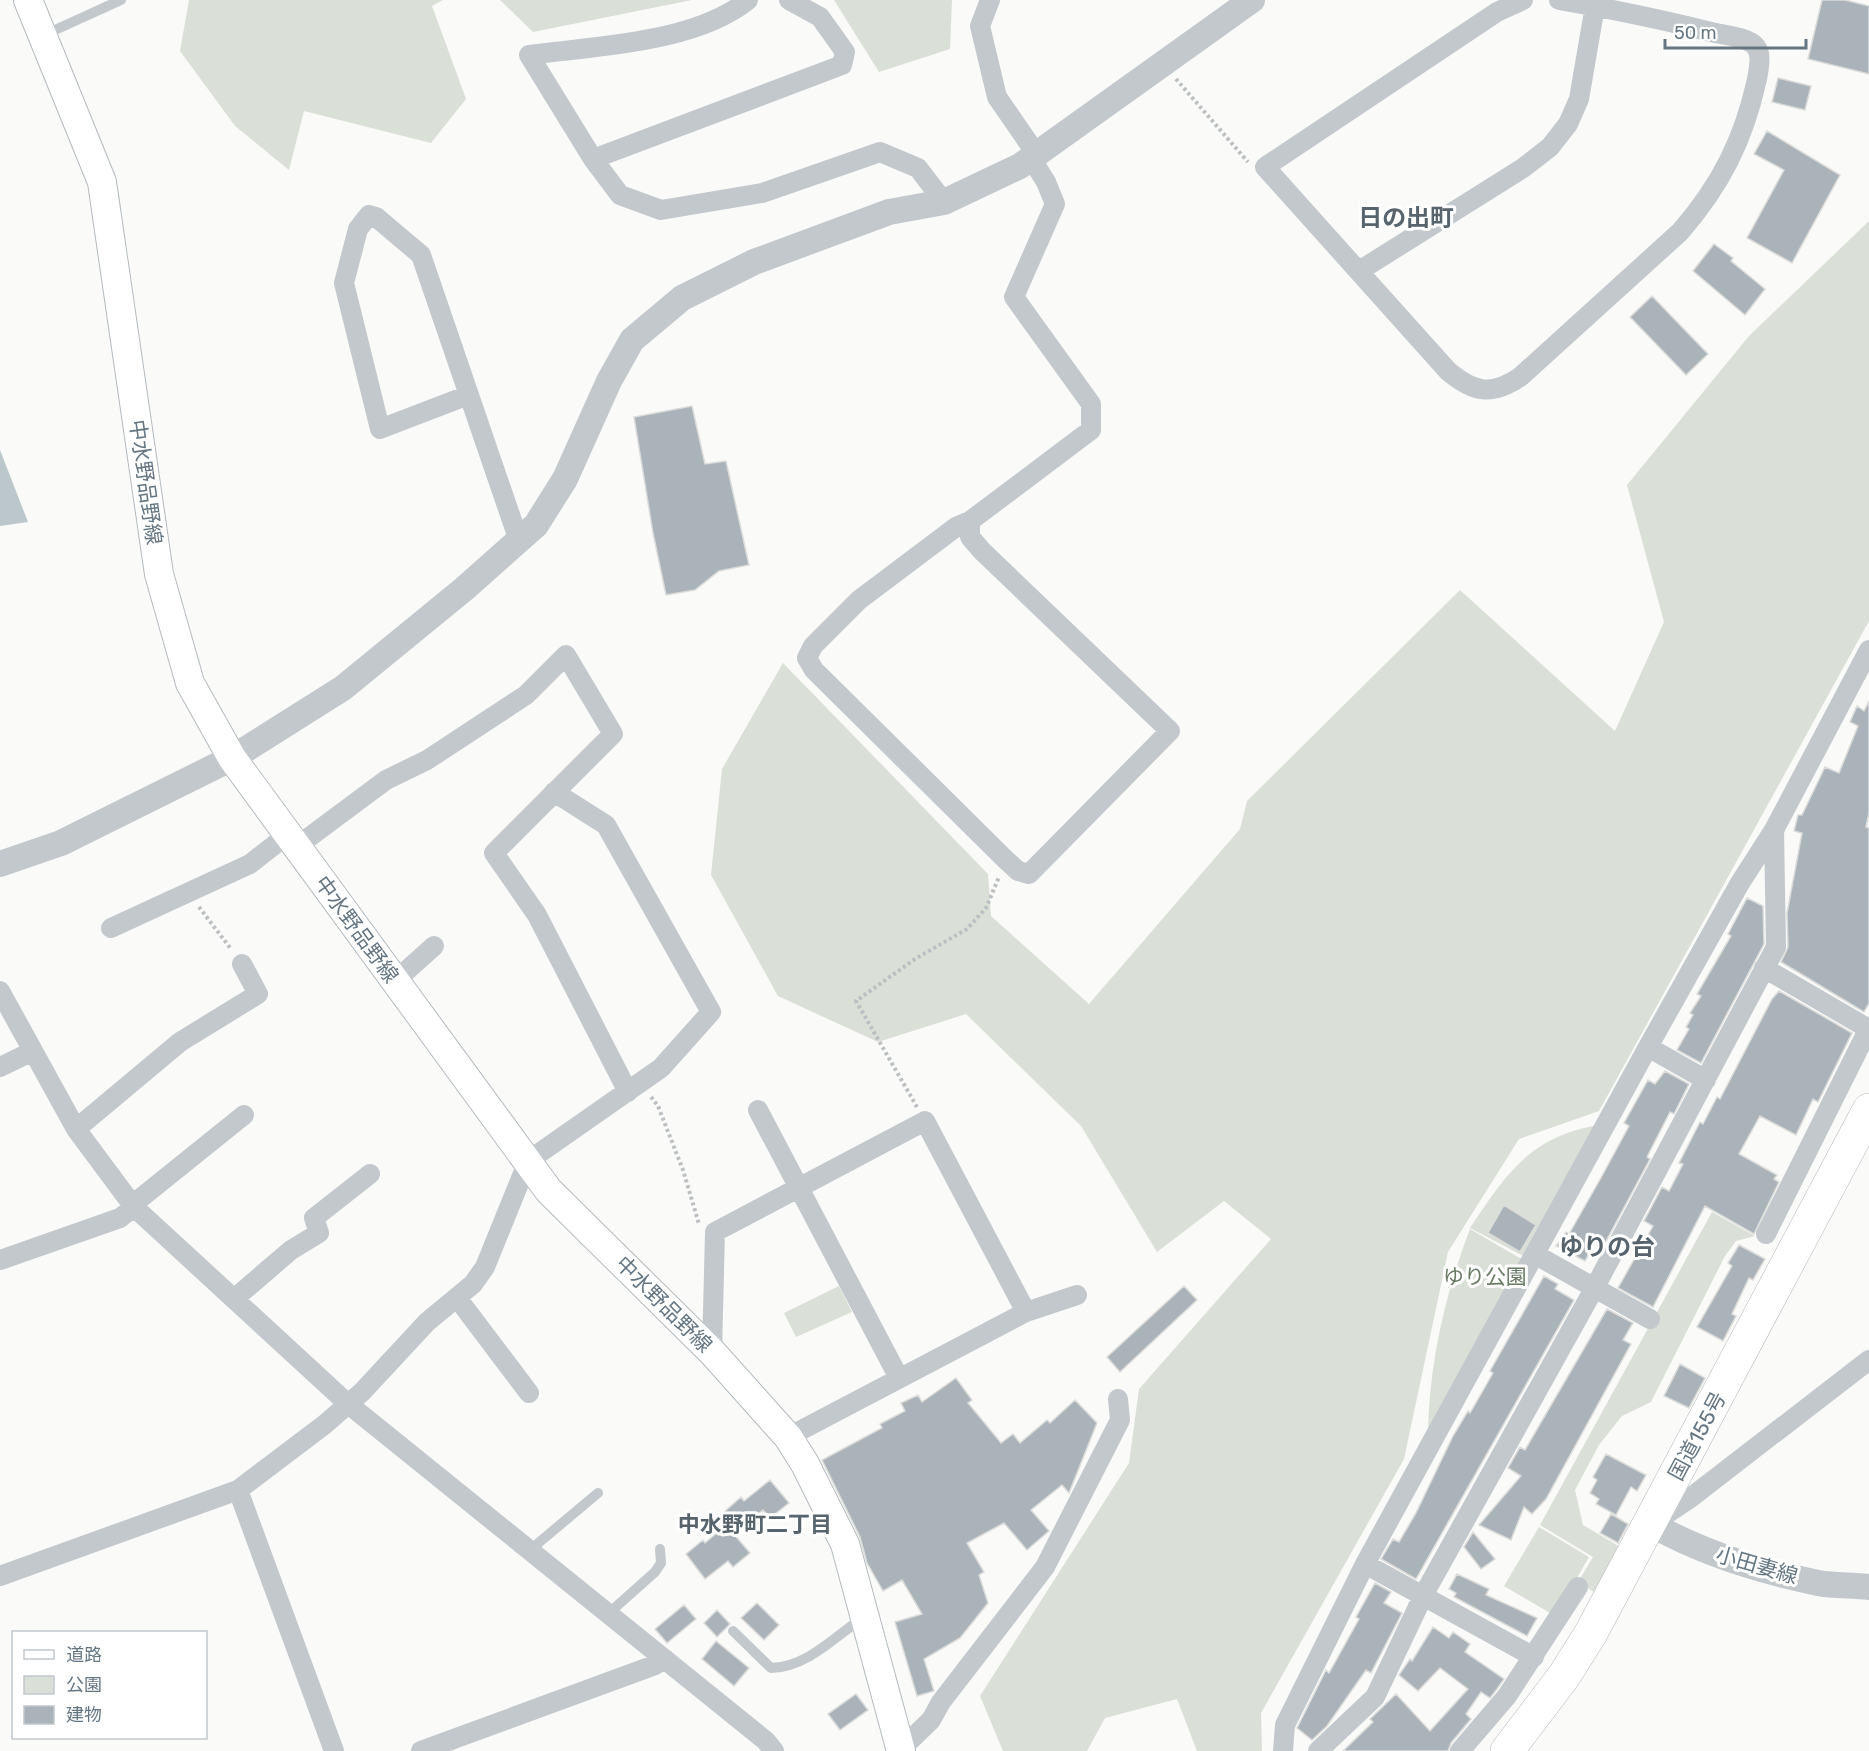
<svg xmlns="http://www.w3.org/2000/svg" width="1869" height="1751" viewBox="0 0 1869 1751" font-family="Rubik,'Noto Sans JP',sans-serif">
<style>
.green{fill:#dadfd7}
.water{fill:#bbc7cb}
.building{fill:#aab3b9;stroke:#dcdcda;stroke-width:1.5}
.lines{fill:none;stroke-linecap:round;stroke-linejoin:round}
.secondary-casing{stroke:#b3babf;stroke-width:30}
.trunk-casing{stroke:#b4b9bd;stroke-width:34}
.path{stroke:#bbbfc2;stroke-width:4;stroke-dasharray:3 3;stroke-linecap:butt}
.service{stroke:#c3c8cc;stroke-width:10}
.minor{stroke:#c3c8cc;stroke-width:20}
.tertiary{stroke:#c3c8cc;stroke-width:26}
.secondary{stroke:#fff;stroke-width:28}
.trunk{stroke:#fff;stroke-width:33}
.labels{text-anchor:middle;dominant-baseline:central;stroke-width:6;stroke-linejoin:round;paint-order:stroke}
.street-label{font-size:21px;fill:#657683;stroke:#fff}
.park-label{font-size:21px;fill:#687a64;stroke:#fff}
.neighbourhood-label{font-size:22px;font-weight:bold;fill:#57646e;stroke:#fff}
.quarter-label{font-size:24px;font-weight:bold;fill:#57646e;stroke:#fff}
</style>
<rect width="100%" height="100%" fill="#fafaf8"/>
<path class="green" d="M 189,0 L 443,0 L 432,6 L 466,99 L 431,143 L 304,111 L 289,170 L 235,126 L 180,51 Z
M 500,0 L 692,0 L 533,32 Z
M 834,0 L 952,0 L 950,49 L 879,72 Z
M 1869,221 L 1869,621 L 1599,1111 L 1519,1139 L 1448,1252 L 1404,1459 L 1261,1713 L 1262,1751 L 1197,1751 L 1177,1699 L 1105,1718 L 1087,1751 L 1003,1751 L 980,1696 L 1129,1463 L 1139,1389 L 1271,1239 L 1224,1201 L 1157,1252 L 1081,1126 L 966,1014 L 878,1042 L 778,996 L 711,875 L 722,769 L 783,663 L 988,874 L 991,916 L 1089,1004 L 1240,829 L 1247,801 L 1460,590 L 1615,731 L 1664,622 L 1627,485 L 1749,336 Z
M 1617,1122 L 1527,1258 L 1470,1228 C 1513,1163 1536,1132 1617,1122 Z
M 1712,1212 L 1755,1236 L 1736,1241 L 1725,1256 L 1651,1402 L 1622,1416 L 1599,1445 L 1575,1490 L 1583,1525 L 1627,1551 L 1602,1597 L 1578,1582 L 1593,1557 L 1540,1525 Z
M 1470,1229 L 1525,1261 L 1428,1434 C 1429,1364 1445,1294 1470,1229 Z
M 839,1286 L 852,1312 L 796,1337 L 784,1313 Z
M 1539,1527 L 1589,1557 L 1555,1616 L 1504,1586 Z"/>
<path class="water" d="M 0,450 L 28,522 L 0,526 Z"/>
<path class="building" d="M 1822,0 L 1845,0 L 1869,6 L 1869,74 L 1808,59 Z
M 1778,78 L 1811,86 L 1805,110 L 1772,102 Z
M 1767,131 L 1840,175 L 1792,263 L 1747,238 L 1784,170 L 1754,154 Z
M 1714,244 L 1733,258 L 1731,261 L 1765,289 L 1745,315 L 1693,271 Z
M 1652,296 L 1708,354 L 1686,375 L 1630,317 Z
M 692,406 L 705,464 L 726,461 L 749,565 L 719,571 L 695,590 L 666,595 L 653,533 L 634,417 Z
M 1869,701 L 1869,813 L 1866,827 L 1869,828 L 1869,1003 L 1864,1012 L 1781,962 L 1788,947 L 1787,913 L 1802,833 L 1794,831 L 1798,815 L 1802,815 L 1825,767 L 1839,773 L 1858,726 L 1850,722 L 1857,706 L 1864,711 Z
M 1747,898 L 1763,906 L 1764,944 L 1701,1063 L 1677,1050 L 1689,1029 L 1686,1027 L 1693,1015 L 1690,1013 L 1701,996 L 1697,994 L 1731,936 L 1728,934 Z
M 1779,991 L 1852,1033 L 1818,1102 L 1813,1099 L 1796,1135 L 1760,1116 L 1739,1154 L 1777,1175 L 1774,1179 L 1779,1182 L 1754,1234 L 1705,1206 L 1653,1307 L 1618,1288 L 1653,1226 L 1644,1221 L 1662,1187 L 1669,1191 L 1683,1164 L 1679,1163 L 1700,1122 L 1703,1124 L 1717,1097 L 1720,1099 L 1772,999 Z
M 1665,1071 L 1689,1084 L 1674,1114 L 1670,1112 L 1647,1157 L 1650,1159 L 1604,1245 L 1596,1241 L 1585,1261 L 1556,1246 L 1566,1232 L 1569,1234 L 1602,1176 L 1629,1126 L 1624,1123 L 1648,1080 L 1655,1084 Z
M 1504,1205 L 1536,1225 L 1520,1252 L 1488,1233 Z
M 1739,1245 L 1765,1259 L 1753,1280 L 1749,1278 L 1732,1314 L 1736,1316 L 1723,1341 L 1697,1327 L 1732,1266 L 1728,1263 Z
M 1544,1276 L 1558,1284 L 1555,1289 L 1574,1300 L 1416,1579 L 1381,1559 L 1393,1539 L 1399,1542 L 1416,1513 L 1453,1436 L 1468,1411 L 1470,1413 L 1493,1373 L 1490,1371 Z
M 1184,1286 L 1197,1300 L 1120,1372 L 1107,1357 Z
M 1607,1309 L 1633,1323 L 1623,1340 L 1631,1344 L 1546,1499 L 1532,1514 L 1524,1507 L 1511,1540 L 1479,1525 L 1521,1476 L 1508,1468 L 1520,1447 L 1525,1450 Z
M 1680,1364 L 1705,1378 L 1689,1408 L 1664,1396 Z
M 956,1378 L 972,1400 L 968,1403 L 1001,1443 L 1013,1434 L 1020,1443 L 1047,1420 L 1050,1423 L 1075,1400 L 1097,1423 L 1069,1493 L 1062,1485 L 1031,1510 L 1049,1531 L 1027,1550 L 1004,1523 L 967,1543 L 984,1572 L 979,1575 L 988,1603 L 960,1638 L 924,1659 L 934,1691 L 917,1696 L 895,1622 L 922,1614 L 902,1580 L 883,1591 L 867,1563 L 860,1537 L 822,1460 L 882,1428 L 880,1424 L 905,1411 L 901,1403 L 918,1395 L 922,1402 Z
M 1606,1454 L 1646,1475 L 1637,1491 L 1631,1487 L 1616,1515 L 1596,1504 L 1599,1499 L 1590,1493 L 1597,1480 L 1593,1477 Z
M 770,1480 L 789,1503 L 770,1518 L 763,1510 L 738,1531 L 723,1513 L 741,1497 L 744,1501 Z
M 1611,1514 L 1628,1524 L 1618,1543 L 1600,1533 Z
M 726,1525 L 750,1553 L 733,1567 L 728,1561 L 705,1579 L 686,1554 L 703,1540 L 705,1543 Z
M 1473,1532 L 1495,1559 L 1481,1569 L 1464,1547 Z
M 1457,1574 L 1489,1589 L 1486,1595 L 1537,1618 L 1527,1636 L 1454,1597 L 1456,1593 L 1449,1589 Z
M 1375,1583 L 1391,1592 L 1384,1603 L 1402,1613 L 1371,1673 L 1366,1670 L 1327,1726 L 1312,1740 L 1297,1728 L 1326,1670 L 1329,1673 L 1359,1619 L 1356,1617 Z
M 757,1603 L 779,1625 L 764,1640 L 741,1618 Z
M 684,1605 L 696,1619 L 667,1643 L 655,1629 Z
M 717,1610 L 730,1624 L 717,1637 L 704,1623 Z
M 1433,1627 L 1449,1638 L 1453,1632 L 1470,1644 L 1465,1652 L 1504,1679 L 1497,1689 L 1490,1698 L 1481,1692 L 1466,1714 L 1471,1719 L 1451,1743 L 1448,1751 L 1343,1751 L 1373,1722 L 1370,1719 L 1396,1694 L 1430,1731 L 1468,1689 L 1440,1668 L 1418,1691 L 1399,1675 L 1410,1659 L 1412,1661 Z
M 716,1641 L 749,1668 L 734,1686 L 702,1659 Z
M 856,1694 L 868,1710 L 840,1730 L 828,1714 Z"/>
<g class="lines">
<g class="secondary-casing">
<path id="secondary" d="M 28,0 L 102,182 L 159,574 L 190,683 L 232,758 L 549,1191 L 712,1352 L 788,1437 L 805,1464 L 845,1544 L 901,1751"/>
</g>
<g class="trunk-casing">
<path id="trunk" d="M 1507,1751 L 1564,1676 L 1591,1633 L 1869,1110"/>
</g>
<path class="path" d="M 1176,79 L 1248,162
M 199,907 L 231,949
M 651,1097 L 658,1106 L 683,1170 L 699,1224
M 917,1107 L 856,1001 L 915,959 L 967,929 L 986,908 L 999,877"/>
<path class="service" d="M 44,35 L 121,0
M 530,1550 L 598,1493
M 609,1613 L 655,1572 L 661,1563 L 660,1549
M 733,1631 L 771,1668 C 808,1667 835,1636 864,1617"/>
<path class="minor" d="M 748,0 C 695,43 596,46 529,55 L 593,159 L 842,65 L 845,52 L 820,17 L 789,0
M 990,0 L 980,26 L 997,97 L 1037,155
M 1523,0 L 1497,12 L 1265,167 L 1448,371 C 1474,393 1492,396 1520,377 L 1680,232 C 1721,185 1744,139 1757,79 C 1759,67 1764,49 1750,42 C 1739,36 1723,35 1711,32 C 1660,19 1610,9 1559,0
M 593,159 L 620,195 L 661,210 L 762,193 L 880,152 L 918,168 L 944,202
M 1359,271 L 1523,168 L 1550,147 L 1568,124 L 1579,99 L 1596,0
M 466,396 L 380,429 L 344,283 L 358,229 L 369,215 L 376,217 L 421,255 L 519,541
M 970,521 L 970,537 L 982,551 L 1170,731 L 1029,874 L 1018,871 L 1006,860 L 814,670 L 807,658 L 813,646 L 859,600 L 956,527 L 970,521 L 1091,430 L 1091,404 L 1014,297 L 1055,204 L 1046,182 L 1031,158
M 296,847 L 386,780 L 427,760 L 526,695 L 566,655 L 613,734 L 494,853 L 537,915 L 628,1092
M 111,928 L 250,864 L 287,835
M 1764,968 L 1869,1029
M 395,981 L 434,946
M 0,991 L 76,1129 L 134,1207 L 347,1403 L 766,1741 L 774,1751
M 1648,1047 L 1706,1080
M 0,1067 L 31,1052
M 758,1110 L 899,1378
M 76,1129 L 180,1042 L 258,994 L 242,964
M 132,1205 L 244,1115
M 1766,1234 L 1869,1028
M 1536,1255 L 1650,1319
M 0,1260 L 120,1218 L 134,1207
M 234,1299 L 291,1250 L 319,1233 L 314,1218 L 370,1174
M 458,1299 L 529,1393
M 712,1352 L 715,1232 L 925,1121 L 1026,1312
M 788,1437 L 1026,1312 L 1077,1295
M 238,1490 L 334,1751
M 1656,1521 L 1689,1499 L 1869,1360
M 1365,1564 L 1534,1657
M 0,1576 L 238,1490 L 324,1425 L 362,1392 L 427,1322 L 473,1284 L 485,1267 L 528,1161 L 661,1068 L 711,1012 L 606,825 L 554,792
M 900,1750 L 931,1720 L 941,1702 L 1045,1567 L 1120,1420 L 1118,1399
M 421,1751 L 655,1665 L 665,1659
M 1283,1751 L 1285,1725 L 1365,1564 L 1648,1047 L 1740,883 L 1774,830 L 1869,650
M 1318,1751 L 1375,1697 L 1424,1594 L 1595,1287 L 1776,947 L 1774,830
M 1460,1751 L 1507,1696 L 1578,1587"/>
<path class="tertiary" d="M 0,864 L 61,843 L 232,758 L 343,688 L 464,589 L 536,525 L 565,479 L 609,381 L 632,340 L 682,298 L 754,262 L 889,212 L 944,202 L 1020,166 L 1252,0
M 1651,1524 C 1702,1553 1760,1571 1818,1583 C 1834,1586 1852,1585 1869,1587"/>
<use href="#secondary" class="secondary"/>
<use href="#trunk" class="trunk"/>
</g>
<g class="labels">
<g class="street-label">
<text transform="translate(146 482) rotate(82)">中水野品野線</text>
<text transform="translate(357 929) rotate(54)">中水野品野線</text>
<text transform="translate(664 1304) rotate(45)">中水野品野線</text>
<text transform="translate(1697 1436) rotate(-62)">国道155号</text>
<text transform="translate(1757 1565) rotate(16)">小田妻線</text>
</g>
<g class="park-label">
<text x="1485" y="1276">ゆり公園</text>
</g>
<g class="neighbourhood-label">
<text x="755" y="1524">中水野町二丁目</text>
</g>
<g class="quarter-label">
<text x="1406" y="218">日の出町</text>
<text x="1607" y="1247">ゆりの台</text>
</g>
</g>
<rect x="12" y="1631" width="195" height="108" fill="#ffffff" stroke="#c1c8cd" stroke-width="1.5"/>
<rect x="24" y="1650" width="30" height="9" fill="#ffffff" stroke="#c1c8cd" stroke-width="1.5"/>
<text x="66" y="1661" font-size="18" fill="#657683">道路</text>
<rect x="24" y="1676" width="30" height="18" fill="#dadfd7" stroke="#c1c8cd" stroke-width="1.5"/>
<text x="66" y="1691" font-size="18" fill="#657683">公園</text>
<rect x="24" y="1706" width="30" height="18" fill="#aab3b9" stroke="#c1c8cd" stroke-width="1.5"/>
<text x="66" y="1721" font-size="18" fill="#657683">建物</text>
<path d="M1665 39v9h141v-9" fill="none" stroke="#657683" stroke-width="3"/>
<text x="1674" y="39" font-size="18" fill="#657683" stroke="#ffffff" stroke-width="4.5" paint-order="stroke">50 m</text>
</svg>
